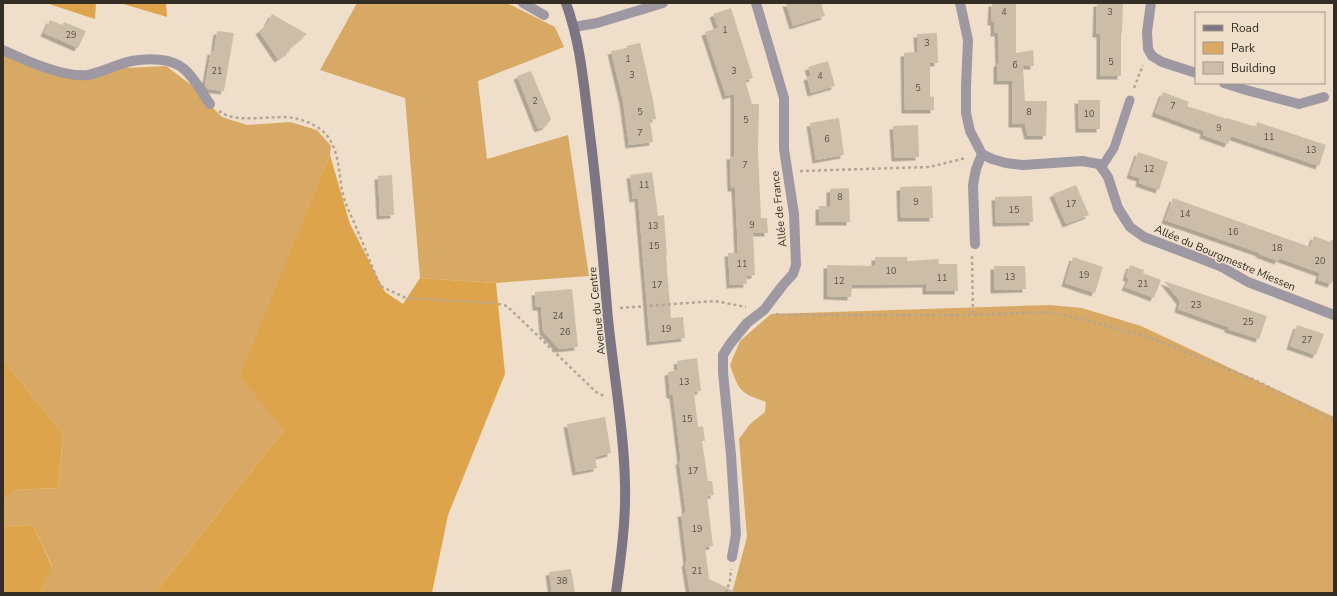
<svg xmlns="http://www.w3.org/2000/svg" width="1337" height="596" viewBox="0 0 1337 596" font-family="'Nunito Sans',sans-serif">
<style>
.green{fill:#d8a964}
.forest{fill:#dda44c}
.building{fill:#ccbda8;filter:url(#shadow)}
.lines{fill:none;stroke-linecap:round;stroke-linejoin:round}
.path{stroke:#b3a695;stroke-width:2.5;stroke-dasharray:3 3;stroke-linecap:butt}
.lane{stroke:#9d98a2;stroke-width:9}
.street{stroke:#9d98a2;stroke-width:10}
.secondary{stroke:#7c7583;stroke-width:10}
.labels{text-anchor:middle;dominant-baseline:central;stroke-width:3.5;stroke-linejoin:round;paint-order:stroke}
.number-label{font-size:9px;fill:#595145}
.street-label{font-size:11px;fill:#332d24;stroke:#efdfca}
</style>
<defs>
<filter id="shadow"><feDropShadow dx="-3.5" dy="3.5" stdDeviation="0" flood-color="#0004"/></filter>
</defs>
<rect width="100%" height="100%" fill="#efdfca"/>
<path class="green" d="M 357,3 L 507,3 L 555,27 L 564,47 L 478,81 L 487,159 L 568,135 L 589,276 L 496,283 L 420,278 L 405,98 L 320,70 Z
M 3,54 L 82,77 L 124,68 L 166,66 L 190,84 L 222,117 L 247,125 L 290,122 L 317,130 L 331,146 L 330,155 L 291,253 L 284,430 L 155,593 L 40,593 L 52,566 L 33,525 L 3,526 L 3,499 L 15,490 L 58,488 L 63,434 L 3,360 Z
M 1050,305 L 1082,308 L 1141,326 L 1334,417 L 1334,593 L 732,593 L 747,537 L 739,439 L 750,424 L 765,412 L 766,402 C 740,393 739,391 730,365 L 740,341 L 771,314 Z"/>
<path class="forest" d="M 47,3 L 96,3 L 95,19 L 46,3 Z
M 120,3 L 166,3 L 167,17 Z
M 330,155 L 350,224 L 385,292 L 403,304 L 420,278 L 496,283 L 505,374 L 448,515 L 432,593 L 155,593 L 284,430 L 240,376 Z
M 3,360 L 63,434 L 58,488 L 15,490 L 3,499 Z
M 33,525 L 52,567 L 40,593 L 3,593 L 3,526 Z"/>
<path class="building" d="M 786,3 L 821,3 L 825,16 L 793,26 Z
M 992,3 L 1016,3 L 1016,53 L 1033,50 L 1034,66 L 1023,66 L 1025,101 L 1047,101 L 1046,136 L 1028,136 L 1026,129 L 1025,124 L 1012,124 L 1012,81 L 997,81 L 997,63 L 999,63 L 998,33 L 994,33 L 994,22 L 991,22 Z
M 1097,3 L 1123,3 L 1122,33 L 1121,33 L 1121,76 L 1100,76 L 1100,34 L 1096,34 Z
M 731,8 L 753,78 L 745,80 L 752,104 L 759,104 L 758,151 L 761,218 L 767,218 L 768,233 L 753,233 L 755,275 L 746,276 L 747,284 L 730,285 L 728,253 L 738,253 L 735,188 L 731,188 L 730,156 L 734,156 L 734,94 L 726,96 L 705,32 L 718,28 L 713,14 Z
M 272,14 L 307,34 L 289,49 L 290,51 L 278,59 L 259,31 L 266,26 Z
M 50,20 L 62,25 L 64,22 L 86,31 L 78,48 L 44,33 Z
M 217,31 L 234,33 L 224,91 L 208,89 L 205,85 L 211,51 L 214,52 Z
M 937,33 L 938,63 L 930,63 L 930,96 L 934,97 L 934,110 L 905,110 L 904,53 L 918,52 L 917,34 Z
M 640,43 L 653,100 L 656,119 L 650,120 L 653,142 L 629,145 L 623,101 L 611,51 L 627,48 L 626,46 Z
M 828,61 L 835,86 L 811,93 L 807,77 L 811,76 L 808,67 Z
M 531,71 L 551,119 L 546,126 L 538,129 L 517,76 Z
M 1163,92 L 1189,102 L 1187,106 L 1227,119 L 1227,118 L 1256,127 L 1257,122 L 1326,145 L 1319,166 L 1231,136 L 1228,144 L 1203,135 L 1204,131 L 1155,113 Z
M 1078,100 L 1100,100 L 1100,129 L 1079,129 Z
M 839,118 L 844,155 L 816,160 L 810,123 Z
M 918,125 L 919,157 L 895,158 L 893,126 Z
M 1138,152 L 1168,162 L 1159,190 L 1139,183 L 1140,178 L 1130,175 Z
M 652,172 L 658,216 L 664,215 L 667,256 L 666,256 L 671,318 L 683,317 L 685,338 L 650,342 L 638,198 L 633,199 L 630,175 Z
M 392,175 L 394,215 L 380,216 L 378,176 Z
M 1076,185 L 1089,215 L 1066,224 L 1053,194 Z
M 932,186 L 933,218 L 901,218 L 900,187 Z
M 849,188 L 850,222 L 819,222 L 819,206 L 830,206 L 830,189 Z
M 1032,196 L 1033,222 L 996,223 L 995,197 Z
M 1173,198 L 1310,247 L 1314,236 L 1330,242 L 1331,240 L 1334,240 L 1334,278 L 1331,284 L 1318,280 L 1320,273 L 1279,258 L 1278,261 L 1259,254 L 1260,253 L 1165,220 Z
M 875,257 L 907,257 L 907,261 L 938,259 L 939,264 L 957,264 L 958,291 L 926,291 L 926,284 L 852,285 L 851,297 L 827,296 L 827,265 L 875,266 Z
M 1073,257 L 1103,267 L 1095,293 L 1065,283 Z
M 1130,265 L 1144,270 L 1143,273 L 1161,280 L 1154,298 L 1125,287 L 1129,279 L 1126,277 Z
M 994,266 L 1025,266 L 1026,289 L 994,290 Z
M 1164,281 L 1267,316 L 1259,339 L 1228,329 L 1228,327 L 1178,309 L 1180,301 Z
M 572,289 L 578,347 L 559,349 L 543,331 L 541,307 L 536,307 L 535,292 Z
M 1297,325 L 1324,334 L 1316,355 L 1290,346 Z
M 697,358 L 701,391 L 694,392 L 698,427 L 703,426 L 705,441 L 702,441 L 708,481 L 712,481 L 714,495 L 707,496 L 713,546 L 705,547 L 709,579 L 738,593 L 690,593 L 685,563 L 687,562 L 681,513 L 686,513 L 679,461 L 681,461 L 673,395 L 670,395 L 668,372 L 678,370 L 677,361 Z
M 605,417 L 611,453 L 595,457 L 597,468 L 576,472 L 567,424 Z
M 571,569 L 575,593 L 552,593 L 549,572 Z"/>
<g class="lines">
<path class="path" d="M 1134,88 L 1143,65
M 219,111 C 236,125 273,114 294,118 C 307,121 320,126 328,137 C 341,155 338,178 344,198 C 347,208 352,217 356,227 C 364,246 372,266 380,286 L 406,298 L 494,303 L 507,306 L 596,392 L 604,396
M 800,171 L 929,167 L 966,158
M 972,256 L 973,315
M 620,308 L 715,301 L 746,307
M 776,314 L 781,315 L 973,315 L 1047,312 L 1082,319 L 1151,338 L 1255,380 L 1334,420
M 726,593 L 730,581 L 731,569"/>
<path class="lane" d="M 1101,168 L 1114,148 L 1130,100"/>
<path class="street" d="M 523,3 L 544,15
M 960,3 L 968,40 L 966,86 L 966,113 L 970,131 L 982,154 L 992,159 L 1006,163 L 1023,165 L 1082,161 L 1099,164 L 1108,177 L 1118,208 L 1130,227 L 1144,237 L 1220,266 L 1248,282 L 1334,315
M 1151,3 L 1147,32 L 1148,49 L 1152,56 L 1162,62 L 1196,73
M 574,27 L 597,23 L 663,3
M 3,50 C 24,60 64,78 88,75 C 103,72 117,64 132,61 C 148,58 172,58 184,69 C 194,77 202,93 210,104
M 1224,83 L 1246,90 L 1299,104 L 1324,97
M 975,244 L 973,185 L 976,169 L 982,154
M 732,557 L 736,534 L 731,455 L 723,372 L 723,355 L 730,344 L 747,323 L 764,310 L 783,285 L 793,274 L 796,265 L 794,214 L 784,149 L 784,98 L 756,3"/>
<path class="secondary" d="M 566,3 C 580,42 583,78 588,118 C 596,181 602,244 607,308 C 612,367 624,425 625,485 C 626,521 621,557 616,593"/>
</g>
<g class="labels">
<g class="number-label">
<text x="1004" y="12">4</text>
<text x="1110" y="12">3</text>
<text x="725" y="30">1</text>
<text x="71" y="35">29</text>
<text x="927" y="43">3</text>
<text x="628" y="59">1</text>
<text x="1111" y="62">5</text>
<text x="1015" y="65">6</text>
<text x="217" y="71">21</text>
<text x="734" y="71">3</text>
<text x="632" y="75">3</text>
<text x="820" y="76">4</text>
<text x="918" y="88">5</text>
<text x="535" y="101">2</text>
<text x="1173" y="106">7</text>
<text x="640" y="112">5</text>
<text x="1029" y="112">8</text>
<text x="1089" y="114">10</text>
<text x="746" y="120">5</text>
<text x="1219" y="128">9</text>
<text x="640" y="133">7</text>
<text x="1269" y="137">11</text>
<text x="827" y="139">6</text>
<text x="1311" y="150">13</text>
<text x="745" y="165">7</text>
<text x="1149" y="169">12</text>
<text x="644" y="185">11</text>
<text x="840" y="197">8</text>
<text x="916" y="202">9</text>
<text x="1071" y="204">17</text>
<text x="1014" y="210">15</text>
<text x="1185" y="214">14</text>
<text x="752" y="225">9</text>
<text x="653" y="226">13</text>
<text x="1233" y="232">16</text>
<text x="654" y="246">15</text>
<text x="1277" y="248">18</text>
<text x="1320" y="261">20</text>
<text x="742" y="264">11</text>
<text x="891" y="271">10</text>
<text x="1084" y="275">19</text>
<text x="1010" y="277">13</text>
<text x="942" y="278">11</text>
<text x="839" y="281">12</text>
<text x="1143" y="284">21</text>
<text x="657" y="285">17</text>
<text x="1196" y="305">23</text>
<text x="558" y="316">24</text>
<text x="1248" y="322">25</text>
<text x="666" y="329">19</text>
<text x="565" y="332">26</text>
<text x="1307" y="340">27</text>
<text x="684" y="382">13</text>
<text x="687" y="419">15</text>
<text x="693" y="471">17</text>
<text x="697" y="529">19</text>
<text x="697" y="571">21</text>
<text x="562" y="581">38</text>
</g>
<g class="street-label">
<text transform="translate(779 209) rotate(-96)">Allée de France</text>
<text transform="translate(1225 258) rotate(23)">Allée du Bourgmestre Miessen</text>
<text transform="translate(597 311) rotate(-96)">Avenue du Centre</text>
</g>
</g>
<rect width="1337" height="596" fill="none" stroke="#332d24" stroke-width="8"/>
<rect x="1195" y="12" width="130" height="72" fill="#efdfca" stroke="#a49888"/>
<rect x="1203" y="25" width="20" height="6" fill="#7c7583" stroke="#a49888"/>
<text x="1231" y="32" font-size="12" fill="#332d24">Road</text>
<rect x="1203" y="42" width="20" height="12" fill="#d8a964" stroke="#a49888"/>
<text x="1231" y="52" font-size="12" fill="#332d24">Park</text>
<rect x="1203" y="62" width="20" height="12" fill="#ccbda8" stroke="#a49888"/>
<text x="1231" y="72" font-size="12" fill="#332d24">Building</text>
</svg>
